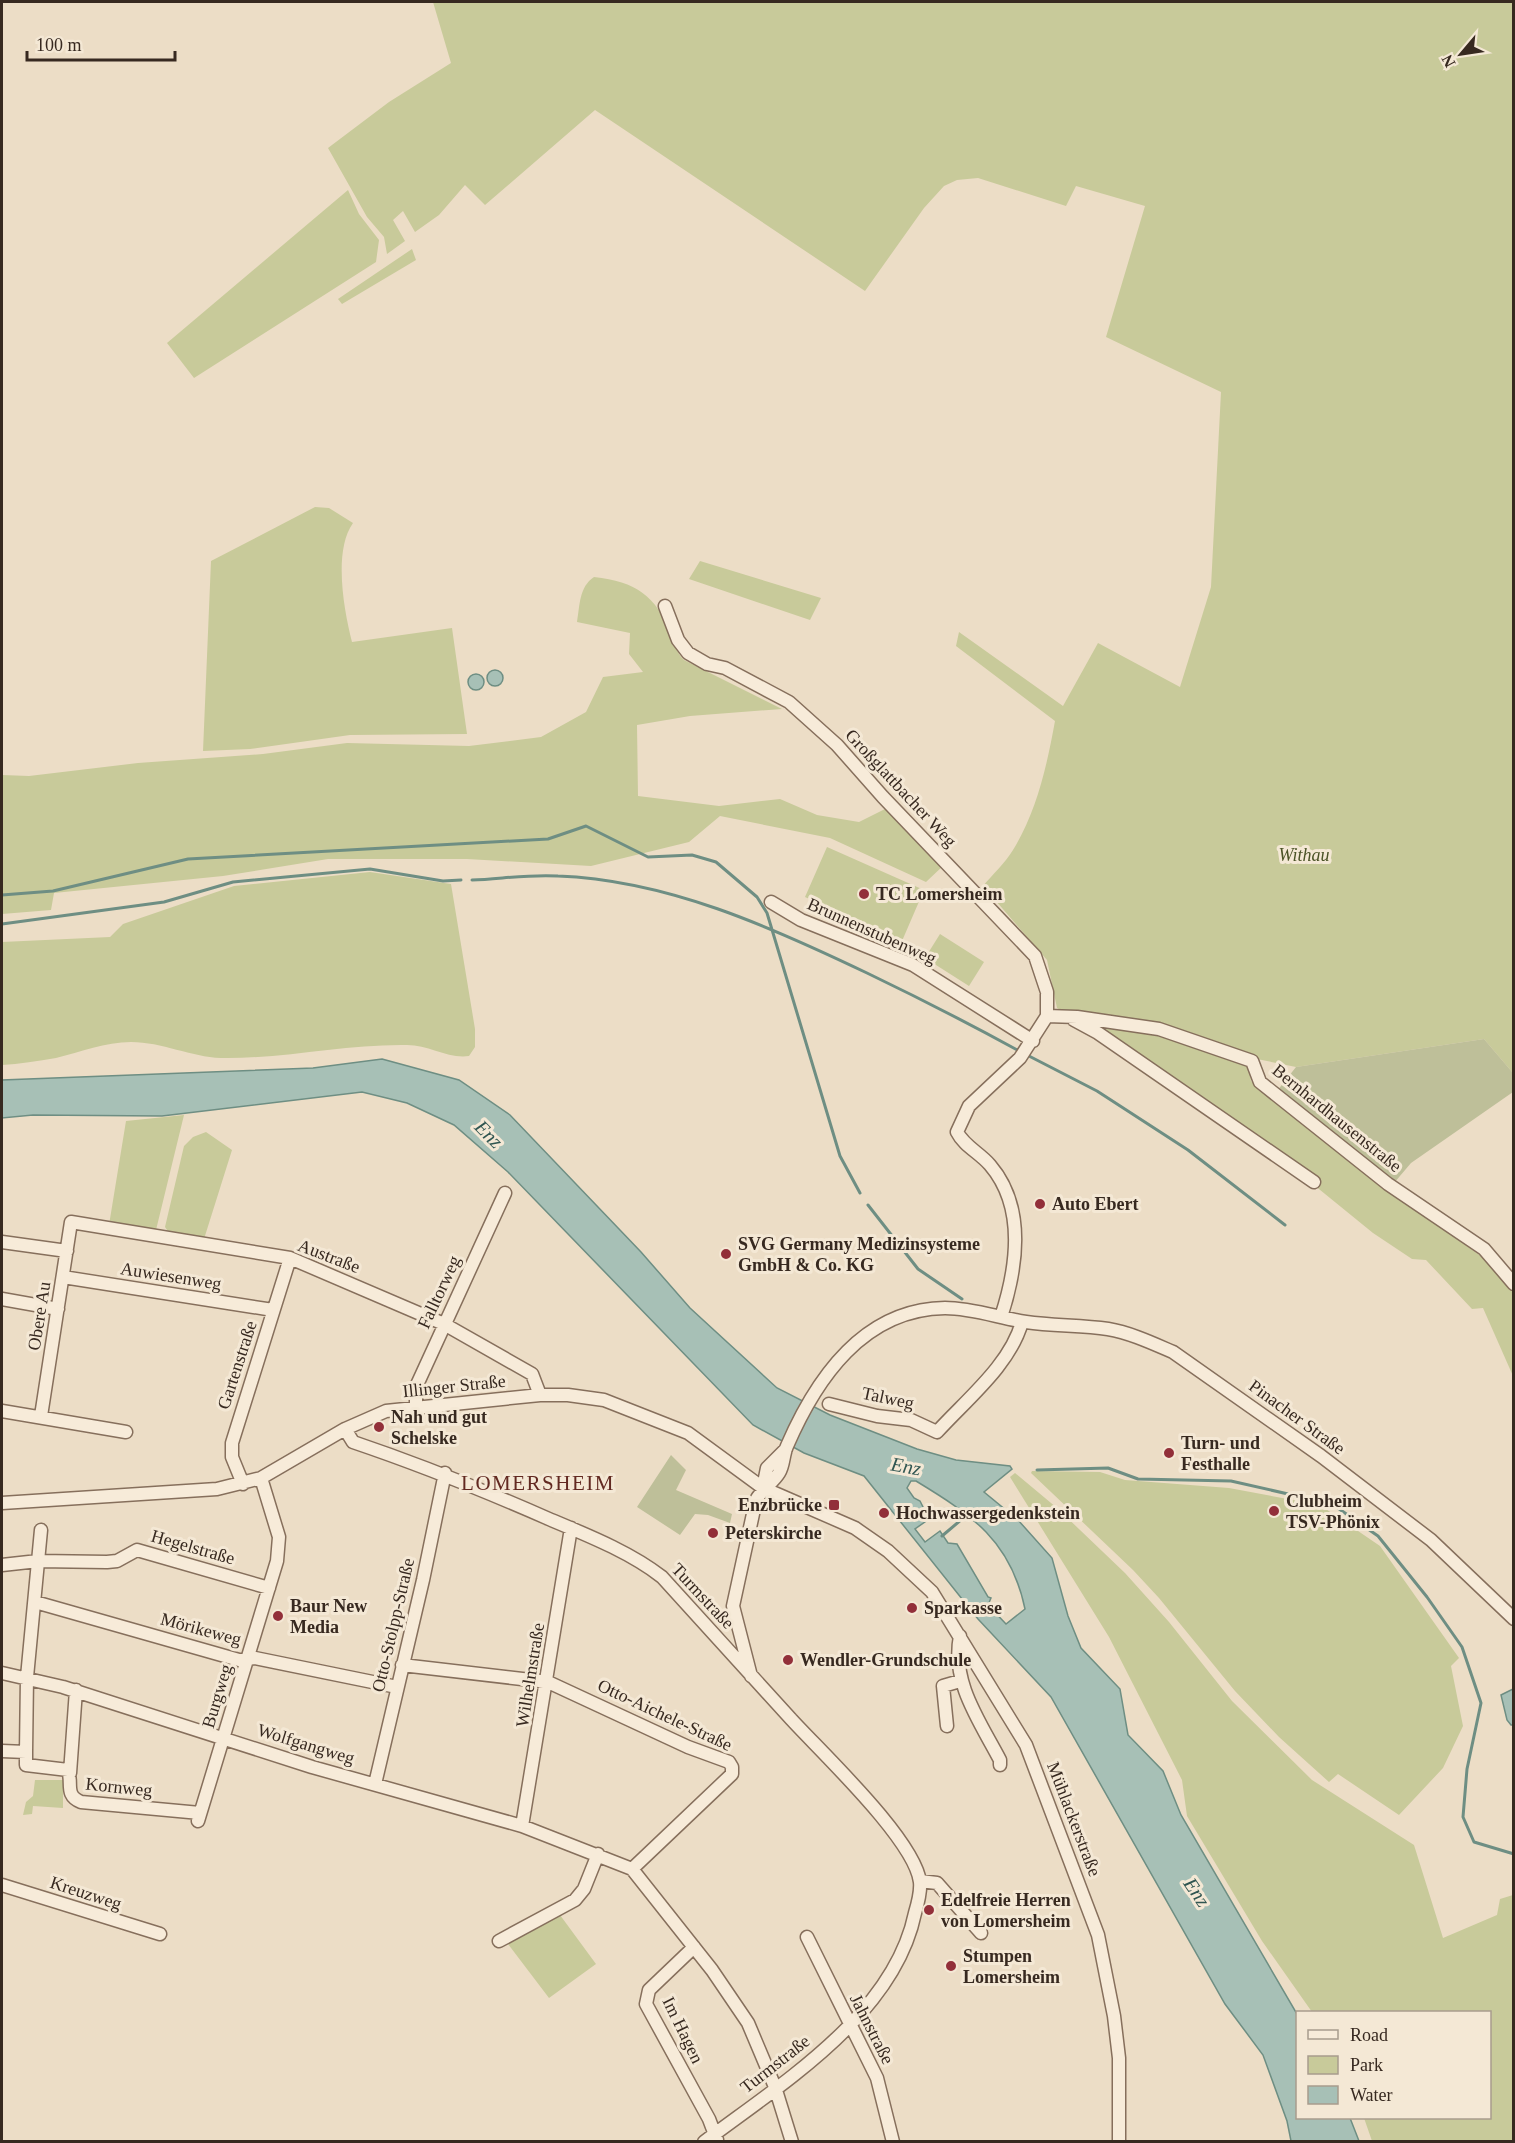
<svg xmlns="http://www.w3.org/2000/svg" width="1515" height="2143" viewBox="0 0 1515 2143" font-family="'Times New Roman',serif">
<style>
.green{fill:#c8ca9a}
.cemetery{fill:#bebf99}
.water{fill:#a7c0b6;stroke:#6e8e83;stroke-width:1.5;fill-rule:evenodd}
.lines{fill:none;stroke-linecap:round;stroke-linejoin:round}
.stream{stroke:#6e8e83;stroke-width:3}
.minor-casing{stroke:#866f5c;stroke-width:15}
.minor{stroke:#f7ebd9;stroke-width:12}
.poi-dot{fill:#922f39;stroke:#f4e8d5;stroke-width:2}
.labels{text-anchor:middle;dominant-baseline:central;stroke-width:6;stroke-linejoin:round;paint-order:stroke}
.street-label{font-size:18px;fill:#372920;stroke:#f4e8d5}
.park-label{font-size:18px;font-style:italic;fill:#4b5327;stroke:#f4e8d5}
.poi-label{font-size:18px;font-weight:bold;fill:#372920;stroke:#f4e8d5;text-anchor:start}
.water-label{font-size:20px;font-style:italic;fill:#305651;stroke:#f4e8d5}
.quarter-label{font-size:21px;letter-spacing:1.5px;fill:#622921;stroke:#f4e8d5}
</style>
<rect width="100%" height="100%" fill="#ecddc6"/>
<path class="green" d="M 433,2 L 1513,2 L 1513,1073 L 1484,1039 L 1296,1067 L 1247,1057 L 1251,1081 L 1396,1195 L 1489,1262 L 1513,1292 L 1513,1376 L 1483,1308 L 1472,1309 L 1426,1260 L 1412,1259 L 1373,1233 L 1314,1185 L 1116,1039 L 1057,1008 L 1047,960 L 983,886 C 993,874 1005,863 1013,850 C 1037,811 1047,765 1055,721 L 956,646 L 959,632 L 1063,706 L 1098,643 L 1180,687 L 1211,587 L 1221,392 L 1106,337 L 1145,206 L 1076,186 L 1066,206 L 978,178 L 957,180 L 944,186 L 924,208 L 865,291 L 595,110 L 485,205 L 465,185 L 439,215 L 415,232 L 403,211 L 393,220 L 405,241 L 387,254 L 384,237 L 367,217 L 328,148 L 389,102 L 451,63 Z
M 348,190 L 359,214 L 379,240 L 376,262 L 194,378 L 167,343 Z
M 412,249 L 416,260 L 342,304 L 338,299 Z
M 315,507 L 329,508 L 353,523 C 333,551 344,611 352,642 L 452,628 L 467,734 L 350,735 L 250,749 L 203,751 L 211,561 Z
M 700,561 L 821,598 L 810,620 L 689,579 Z
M 594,577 C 636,582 656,595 671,635 C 675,644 677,654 684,660 L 782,709 L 690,716 L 637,725 L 638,796 L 719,806 L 780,799 L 817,815 L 859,822 L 889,807 L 944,865 L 926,882 L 830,838 L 720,816 L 689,842 L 591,866 L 467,859 L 328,859 L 223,876 L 54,893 L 51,910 L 2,914 L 2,775 L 29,776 L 138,763 L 263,754 L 347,743 L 469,746 L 541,737 L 586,712 L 603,677 L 643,672 L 629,654 L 630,633 L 577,622 C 580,605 579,587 594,577 Z
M 827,847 L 924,890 L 902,941 L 805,897 Z
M 370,872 L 451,884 L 475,1029 L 475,1047 L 469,1056 C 448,1059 429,1045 407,1045 C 345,1044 284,1059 221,1058 C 191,1057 162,1042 131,1042 C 105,1042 81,1052 56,1058 C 38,1061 19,1064 2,1065 L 2,942 L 110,937 L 123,924 L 234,886 Z
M 940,934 L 984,962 L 969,986 L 925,958 Z
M 184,1115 L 156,1230 L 109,1225 L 126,1121 Z
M 206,1132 L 232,1150 L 204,1239 L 169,1233 L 165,1227 L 184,1146 L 193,1137 Z
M 1032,1471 L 1100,1472 L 1125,1480 L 1229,1488 L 1320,1505 L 1380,1546 L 1459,1658 L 1451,1666 L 1463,1726 L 1443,1768 L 1399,1815 L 1338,1774 L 1329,1782 L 1279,1737 L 1235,1691 L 1159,1598 L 1133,1570 L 1031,1473 Z
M 1015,1473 L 1057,1508 L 1125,1573 L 1169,1622 L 1232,1701 L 1312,1780 L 1414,1845 L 1443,1938 L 1497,1915 L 1500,1899 L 1513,1895 L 1513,2141 L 1372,2141 L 1364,2118 L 1490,2118 L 1490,2012 L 1312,2012 L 1262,1941 L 1187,1816 L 1182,1780 L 1109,1637 L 1010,1477 Z
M 35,1780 L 63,1780 L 63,1808 L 33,1806 L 32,1814 L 23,1815 L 26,1802 L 33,1796 Z
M 560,1915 L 596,1964 L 549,1998 L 508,1944 Z"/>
<path class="cemetery" d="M 1484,1039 L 1513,1073 L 1513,1092 L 1411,1163 L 1394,1183 L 1277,1091 L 1296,1067 Z
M 671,1455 L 686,1470 L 676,1490 L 732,1514 L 730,1523 L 708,1515 L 695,1514 L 680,1535 L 637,1507 Z"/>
<path class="water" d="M487 678a8 8 0 1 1 16 0a8 8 0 1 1-16 0Z
M468 682a8 8 0 1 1 16 0a8 8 0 1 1-16 0Z
M 382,1059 L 459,1080 L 510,1115 L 641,1252 L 690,1308 L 777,1388 L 830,1415 L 917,1449 L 956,1460 L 1010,1466 L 1012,1469 L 984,1492 L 1018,1520 L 1052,1558 L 1068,1616 L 1081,1648 L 1120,1689 L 1128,1735 L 1163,1771 L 1181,1815 L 1297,2014 L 1298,2118 L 1350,2118 L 1359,2141 L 1291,2141 L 1287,2121 L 1263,2055 L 1225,2004 L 1051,1697 L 978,1619 L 864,1476 L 804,1453 L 753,1425 L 508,1172 L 454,1125 L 407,1103 L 362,1092 L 162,1116 L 33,1115 L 2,1118 L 2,1080 L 313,1068 ZM 911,1481 L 916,1481 C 972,1515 1011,1541 1025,1609 L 1006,1624 L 988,1605 L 991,1598 L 988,1597 L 957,1544 L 948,1543 L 940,1531 L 925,1542 L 915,1529 L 929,1519 L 920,1501 L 914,1498 L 907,1488 Z
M 1513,1689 L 1513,1725 L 1511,1725 L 1507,1720 L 1501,1695 Z"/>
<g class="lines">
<path class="stream" d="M 472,880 C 500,879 529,874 558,876 C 667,880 771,927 867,973 C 919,998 970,1024 1021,1052
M 2,895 L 53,891 L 188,859 L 548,839 L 586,826 L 648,857 L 692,855 L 716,862 L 757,897 L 767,913 L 840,1156 L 860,1193
M 2,924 L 164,902 L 233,882 L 370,869 L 443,881 L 461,880
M 1027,1055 L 1097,1091 L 1188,1150 L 1285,1225
M 868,1205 L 918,1269 L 962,1299
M 1037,1470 L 1108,1468 L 1138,1479 L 1231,1481 L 1332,1504 L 1378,1536 L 1427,1597 L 1462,1647 L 1481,1703 L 1467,1769 L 1463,1817 L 1474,1842 L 1514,1854
M 942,1536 L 968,1514"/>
<g class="minor-casing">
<path id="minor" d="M 665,606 L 678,640 L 688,653 L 707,664 L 725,668 L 789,702 L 837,745 L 883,797 L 1035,956 L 1047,992 L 1047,1016 L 1020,1058 L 969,1106 L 957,1132 C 964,1146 980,1153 990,1165 C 1026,1207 1017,1268 1001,1317
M 771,902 L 801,920 L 913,965 L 1033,1041
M 1047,1016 L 1077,1017 L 1159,1029 L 1252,1061 L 1260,1082 L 1388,1184 L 1484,1249 L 1514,1284
M 1074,1020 L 1098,1033 L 1314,1182
M 2,1242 L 67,1251
M 63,1277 L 273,1310
M 2,1299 L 58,1309
M 829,1404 L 877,1416 L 911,1420 L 937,1432 C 967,1399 1010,1365 1022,1322
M 416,1408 L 416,1387 L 505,1193
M 2,1411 L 126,1432
M 41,1416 L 71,1222 L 290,1258 L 444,1324 L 532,1374 L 540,1395
M 345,1429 L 353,1442 C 421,1465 483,1490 549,1519 C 587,1535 630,1552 662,1577 C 705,1625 748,1672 791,1719 C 821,1752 915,1840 920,1882 C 921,1892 918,1903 915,1913 C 894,2015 782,2083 704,2142
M 243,1484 L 232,1457 L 232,1443 L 290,1258
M 763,1488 L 767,1468 L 786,1449
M 2,1503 L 217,1489 L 261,1478 L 345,1429 L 386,1411 L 540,1395 L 568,1395 L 604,1400 L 688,1433 L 763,1488 L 855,1528 L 888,1551 L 932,1592 L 1026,1745 L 1098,1935 L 1114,2016 L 1119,2058 L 1119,2142
M 2,1565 L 38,1561 L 107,1562 L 117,1561 L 137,1550 L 269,1588
M 35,1602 L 239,1660 L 255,1658 L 397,1687
M 960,1636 C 951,1682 979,1720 1000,1760 L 1000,1765
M 402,1665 L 548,1682 L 688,1747 L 729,1762 L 732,1767 L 732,1774 L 632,1869
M 2,1673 L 63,1687 L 312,1767 L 522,1826 L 632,1869 L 712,1970 L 748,2023 L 775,2087 L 792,2142
M 751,1676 L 733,1606 L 756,1500 C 762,1489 773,1483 779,1473 C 784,1465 783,1455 787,1446 C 816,1379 863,1309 945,1308 C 973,1308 999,1318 1026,1322 C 1053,1326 1081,1325 1108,1329 C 1131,1333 1152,1343 1173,1352 L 1321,1456 L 1431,1540 L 1514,1619
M 947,1726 L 943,1686 L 960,1681
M 2,1751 L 26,1752 L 26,1765 L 68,1770 C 73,1783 64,1795 81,1802 L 200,1813
M 26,1752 L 27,1677 L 41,1530
M 70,1773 L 76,1690
M 375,1784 L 423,1580 L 445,1473
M 198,1821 L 277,1561 L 279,1537 L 261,1478
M 522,1826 L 571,1528
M 920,1881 L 937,1883 L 981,1933
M 2,1885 L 160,1934
M 807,1937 L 877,2078 L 893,2142
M 499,1941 L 575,1900 L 584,1889 L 598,1854
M 694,1947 L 649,1990 L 646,2004 L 709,2119 L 717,2140"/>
</g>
<use href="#minor" class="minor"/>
</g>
<g class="poi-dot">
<circle cx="864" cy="894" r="6"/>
<circle cx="1040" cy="1204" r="6"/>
<circle cx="726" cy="1254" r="6"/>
<circle cx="379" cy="1427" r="6"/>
<circle cx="1169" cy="1453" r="6"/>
<rect x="828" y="1499" width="12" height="12" rx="3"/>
<circle cx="1274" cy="1511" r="6"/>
<circle cx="884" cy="1513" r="6"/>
<circle cx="713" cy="1533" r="6"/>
<circle cx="912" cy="1608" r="6"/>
<circle cx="278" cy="1616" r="6"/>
<circle cx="788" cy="1660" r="6"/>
<circle cx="929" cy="1910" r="6"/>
<circle cx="951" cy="1966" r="6"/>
</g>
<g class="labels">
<g class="street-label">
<text transform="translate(901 788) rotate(47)">Großglattbacher Weg</text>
<text transform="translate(872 931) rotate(24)">Brunnenstubenweg</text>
<text transform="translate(1337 1118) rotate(39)">Bernhardhausenstraße</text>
<text transform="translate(329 1256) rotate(21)">Austraße</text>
<text transform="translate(171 1276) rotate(9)">Auwiesenweg</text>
<text transform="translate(439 1292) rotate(-65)">Falltorweg</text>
<text transform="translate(39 1316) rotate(-81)">Obere Au</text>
<text transform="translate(237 1365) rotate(-72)">Gartenstraße</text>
<text transform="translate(454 1386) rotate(-6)">Illinger Straße</text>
<text transform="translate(888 1398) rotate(12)">Talweg</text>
<text transform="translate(1297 1417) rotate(36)">Pinacher Straße</text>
<text transform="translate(193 1547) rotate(16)">Hegelstraße</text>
<text transform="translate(703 1596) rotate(47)">Turmstraße</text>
<text transform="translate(393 1625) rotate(-77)">Otto-Stolpp-Straße</text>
<text transform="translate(201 1629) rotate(15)">Mörikeweg</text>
<text transform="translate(530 1675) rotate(-81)">Wilhelmstraße</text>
<text transform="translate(217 1696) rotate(-73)">Burgweg</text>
<text transform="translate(665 1715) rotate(25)">Otto-Aichele-Straße</text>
<text transform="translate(306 1744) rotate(17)">Wolfgangweg</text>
<text transform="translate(119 1787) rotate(6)">Kornweg</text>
<text transform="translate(1074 1819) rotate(69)">Mühlackerstraße</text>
<text transform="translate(86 1893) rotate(18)">Kreuzweg</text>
<text transform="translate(872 2029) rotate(63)">Jahnstraße</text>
<text transform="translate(683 2030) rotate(64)">Im Hagen</text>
<text transform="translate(775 2064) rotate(-38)">Turmstraße</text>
</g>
<g class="park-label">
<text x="1304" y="855">Withau</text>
</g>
<g class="poi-label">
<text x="876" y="894">TC Lomersheim</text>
<text x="1052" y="1204">Auto Ebert</text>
<text x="738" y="1244">SVG Germany Medizinsysteme<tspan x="738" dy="21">GmbH &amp; Co. KG</tspan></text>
<text x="391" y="1417">Nah und gut<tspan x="391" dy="21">Schelske</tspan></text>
<text x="1181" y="1443">Turn- und<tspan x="1181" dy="21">Festhalle</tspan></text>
<text x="1286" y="1501">Clubheim<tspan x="1286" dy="21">TSV-Phönix</tspan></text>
<text x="822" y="1505" text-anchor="end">Enzbrücke</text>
<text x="896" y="1513">Hochwassergedenkstein</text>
<text x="725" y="1533">Peterskirche</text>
<text x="290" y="1606">Baur New<tspan x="290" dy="21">Media</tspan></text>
<text x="924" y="1608">Sparkasse</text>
<text x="800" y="1660">Wendler-Grundschule</text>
<text x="941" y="1900">Edelfreie Herren<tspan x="941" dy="21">von Lomersheim</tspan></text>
<text x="963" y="1956">Stumpen<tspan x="963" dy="21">Lomersheim</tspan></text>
</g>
<g class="water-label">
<text transform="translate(489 1134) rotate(45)">Enz</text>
<text transform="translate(906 1466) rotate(10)">Enz</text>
<text transform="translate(1197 1892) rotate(56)">Enz</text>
</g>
<g class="quarter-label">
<text x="538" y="1483">LOMERSHEIM</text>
</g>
</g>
<rect width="1515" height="2143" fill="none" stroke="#372920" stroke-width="6"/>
<rect x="1296" y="2011" width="195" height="108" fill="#f4e8d5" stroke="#a89c8d" stroke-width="1.5"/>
<rect x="1308" y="2030" width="30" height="9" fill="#f7ebd9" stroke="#a89c8d" stroke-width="1.5"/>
<text x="1350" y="2041" font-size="18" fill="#372920">Road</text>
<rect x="1308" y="2056" width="30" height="18" fill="#c8ca9a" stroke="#a89c8d" stroke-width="1.5"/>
<text x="1350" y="2071" font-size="18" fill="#372920">Park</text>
<rect x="1308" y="2086" width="30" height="18" fill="#a7c0b6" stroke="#a89c8d" stroke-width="1.5"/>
<text x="1350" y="2101" font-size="18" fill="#372920">Water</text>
<g transform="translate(1461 54) rotate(241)" stroke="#f4e8d5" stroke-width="4.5" paint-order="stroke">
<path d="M0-4.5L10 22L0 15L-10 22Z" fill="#372920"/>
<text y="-9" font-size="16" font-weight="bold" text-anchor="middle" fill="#372920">N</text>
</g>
<path d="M27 51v9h148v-9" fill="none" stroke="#372920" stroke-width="3"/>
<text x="36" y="51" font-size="18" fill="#372920" stroke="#f4e8d5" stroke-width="4.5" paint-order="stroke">100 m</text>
</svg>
